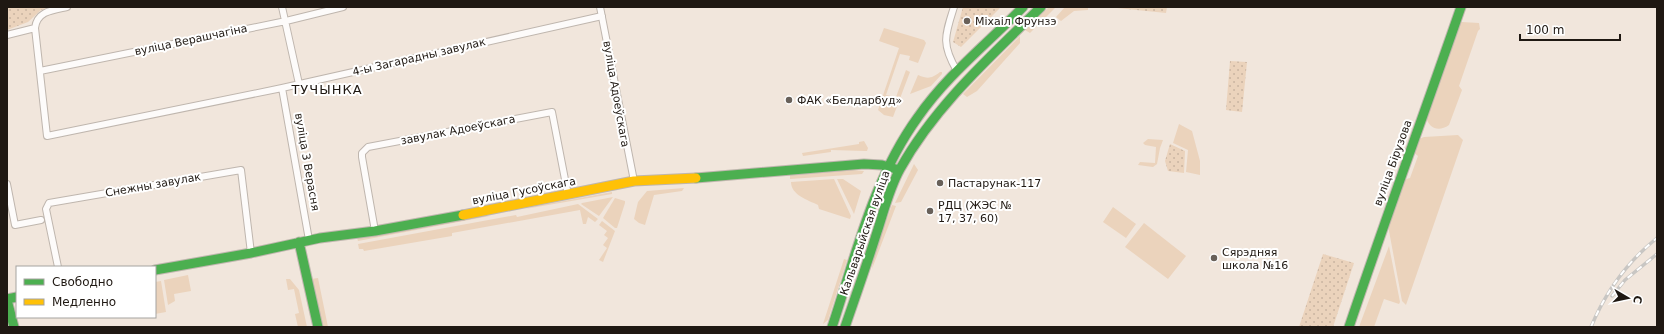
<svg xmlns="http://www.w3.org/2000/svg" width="1664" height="334" viewBox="0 0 1664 334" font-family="'DejaVu Sans',sans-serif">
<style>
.grass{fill:#ebd3bc}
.park{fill:url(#park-dots)}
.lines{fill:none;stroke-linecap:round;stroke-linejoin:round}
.street-casing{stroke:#bfb6ae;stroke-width:8}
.fast-casing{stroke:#bfb6ae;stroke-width:11}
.slow-casing{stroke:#bfb6ae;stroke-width:11}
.street{stroke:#fdfbfa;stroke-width:6}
.fast{stroke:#4caf50;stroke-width:9}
.slow{stroke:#ffc107;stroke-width:9}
.rail-casing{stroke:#c8c6c3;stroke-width:3.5}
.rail{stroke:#fff;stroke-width:2;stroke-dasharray:6;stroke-linecap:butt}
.poi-dot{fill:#686059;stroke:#fff;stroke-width:1.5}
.labels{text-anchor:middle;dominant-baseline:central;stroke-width:4;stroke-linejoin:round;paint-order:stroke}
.poi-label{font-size:11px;fill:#1f1812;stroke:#fff;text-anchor:start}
.street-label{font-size:11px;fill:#1f1812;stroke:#fff}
.quarter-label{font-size:13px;letter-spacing:1px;fill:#1f1812;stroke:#fff}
</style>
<defs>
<pattern id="park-dots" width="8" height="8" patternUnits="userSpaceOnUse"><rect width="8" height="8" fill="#ebd3bc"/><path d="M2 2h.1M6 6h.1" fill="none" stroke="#c9b4a1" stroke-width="1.8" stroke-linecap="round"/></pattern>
</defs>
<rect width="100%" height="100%" fill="#f1e6dc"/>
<path class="grass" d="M 1049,7 L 1056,7 L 1030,33 L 1025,30 Z
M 1065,7 L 1088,7 L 1088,10 L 1074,11 L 1061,21 L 1056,17 Z
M 1462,22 L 1479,23 L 1480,29 L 1478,31 L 1459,86 L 1462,90 L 1449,125 C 1439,132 1429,129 1426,117 L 1459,23 Z
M 884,28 L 924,40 L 926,43 L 918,63 L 909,60 L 910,56 L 900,54 L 886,95 L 896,97 L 906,70 L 910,72 L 893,117 L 884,115 L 878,110 L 899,48 L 879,41 Z
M 1020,36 L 1020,43 L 977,91 L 967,97 L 963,94 Z
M 940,72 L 942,72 L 942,74 L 931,86 L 910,94 L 918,75 C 928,79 931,79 940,72 Z
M 1179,124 L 1192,131 L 1200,161 L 1200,175 L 1186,172 L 1188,150 L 1173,143 Z
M 1458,135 L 1463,140 L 1406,305 L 1402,301 L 1387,220 L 1403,180 L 1410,178 L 1418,156 L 1413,152 L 1419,139 L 1424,137 Z
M 1148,139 L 1163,140 L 1160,148 L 1157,164 L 1153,167 L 1138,165 L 1140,162 L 1155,163 L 1156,147 L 1145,145 L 1143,143 Z
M 864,141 L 868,148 L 867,151 L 865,151 L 831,150 L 831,152 L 803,156 L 802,153 L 859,144 L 859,142 Z
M 914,164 L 918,170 L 901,202 L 895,203 Z
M 852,170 L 864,171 L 862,174 L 790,179 L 790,175 Z
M 834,179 L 851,216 L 850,219 L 819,209 L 818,205 C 808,200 791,195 791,182 Z
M 837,179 L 843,179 L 861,191 L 854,214 Z
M 684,188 L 682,191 L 654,195 L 645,225 L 639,223 L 634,219 L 638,202 L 647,191 Z
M 612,192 L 612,194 L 525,209 L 536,206 Z
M 613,197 L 599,216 L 581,204 L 582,203 Z
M 615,198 L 625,201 L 625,203 L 617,228 L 615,228 L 603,218 Z
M 578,204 L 598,219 L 595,222 L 588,217 L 586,224 L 583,224 L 580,210 L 452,233 L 452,236 L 364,251 L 363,249 L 359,249 L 358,244 L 516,215 L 517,217 Z
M 892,205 L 896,206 L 872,269 L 874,254 Z
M 1113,207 L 1136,224 L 1126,238 L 1103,222 Z
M 478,216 L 490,216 L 358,241 L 357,238 Z
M 602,221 L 615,231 L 603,262 L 599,260 L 607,248 L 603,245 L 608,238 L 604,235 L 607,231 L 599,225 Z
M 1144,223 L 1186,256 L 1168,279 L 1125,247 Z
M 1389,246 L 1400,302 L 1399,304 L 1384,299 L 1374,327 L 1359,327 Z
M 844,259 L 847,260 L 828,320 L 823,324 Z
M 188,275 L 191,291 L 174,294 L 175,301 L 168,305 L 164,280 Z
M 318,278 L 328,327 L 322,327 L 311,279 Z
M 286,279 L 290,279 L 299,290 L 307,327 L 298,327 L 295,314 L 299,313 L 294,289 L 288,290 Z
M 161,281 L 166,312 L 155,314 L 155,282 Z"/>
<path class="park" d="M 7,7 L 50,7 L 41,10 L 28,22 L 7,30 Z
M 963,7 L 1001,7 L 961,47 L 953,42 Z
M 1107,7 L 1167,7 L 1166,13 Z
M 1230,61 L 1247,62 L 1242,112 L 1226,110 Z
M 1170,144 L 1185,151 L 1184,173 L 1168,171 L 1165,161 Z
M 1323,254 L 1354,263 L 1333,327 L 1299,327 Z"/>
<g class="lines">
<g class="street-casing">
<path id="street" d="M 67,7 C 53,10 37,11 35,28 L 47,136 L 282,88 L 602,16
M 282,7 L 299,84
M 600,7 L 634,181
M 954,7 C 945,35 941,44 957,71
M 7,35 L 35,28
M 40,71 L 286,21 L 343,7
M 282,88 L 309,240
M 7,184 L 15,225 L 41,220
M 375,231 L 362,157 L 362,153 L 368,147 L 552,112 L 568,195
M 58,267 L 46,209 L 49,203 L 241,170 L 251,253"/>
</g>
<g class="fast-casing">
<path id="fast" d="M 696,178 L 864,164 L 882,165 L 899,170
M 299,242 L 318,327
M 155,270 L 251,253 L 320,238 L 375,231 L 463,215
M 7,299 L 17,297
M 7,300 L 14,327
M 832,327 C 856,255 873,179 918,117 C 947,75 988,43 1023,7
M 845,327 C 856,295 867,264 877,232 C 884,211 889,189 900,169 C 935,106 990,57 1041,7
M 1349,327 C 1385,220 1424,114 1461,7"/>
</g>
<g class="slow-casing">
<path id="slow" d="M 463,215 L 634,181 L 696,178"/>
</g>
<use href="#street" class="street"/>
<use href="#fast" class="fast"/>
<use href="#slow" class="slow"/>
<g class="rail-casing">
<path id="rail" d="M 1612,296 L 1625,280 L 1657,254
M 1591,327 C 1606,291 1627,262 1657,238"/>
</g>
<use href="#rail" class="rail"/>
</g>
<g class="poi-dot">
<circle cx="967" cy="21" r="4"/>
<circle cx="789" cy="100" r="4"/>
<circle cx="940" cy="183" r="4"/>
<circle cx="930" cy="211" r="4"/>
<circle cx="1214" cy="258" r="4"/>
</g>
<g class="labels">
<g class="poi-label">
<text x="975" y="21">Міхаіл Фрунзэ</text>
<text x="797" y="100">ФАК «Белдарбуд»</text>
<text x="948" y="183">Пастарунак-117</text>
<text x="938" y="205">РДЦ (ЖЭС №<tspan x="938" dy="13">17, 37, 60)</tspan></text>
<text x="1222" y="252">Сярэдняя<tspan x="1222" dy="13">школа №16</tspan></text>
</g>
<g class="street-label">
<text transform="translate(191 40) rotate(-12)">вуліца Верашчагіна</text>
<text transform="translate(419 57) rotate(-13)">4-ы Загарадны завулак</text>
<text transform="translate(616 94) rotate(80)">вуліца Адоеўскага</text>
<text transform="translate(458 130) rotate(-11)">завулак Адоеўскага</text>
<text transform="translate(307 162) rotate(80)">вуліца 3 Верасня</text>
<text transform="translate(1393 163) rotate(-70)">вуліца Бірузова</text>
<text transform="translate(153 185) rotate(-10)">Снежны завулак</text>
<text transform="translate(524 191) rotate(-11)">вуліца Гусоўскага</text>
<text transform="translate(865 233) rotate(-71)">Кальварыйская вуліца</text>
</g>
<g class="quarter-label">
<text x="327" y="89">ТУЧЫНКА</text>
</g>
</g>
<rect width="1664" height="334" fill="none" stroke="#1f1812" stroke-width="16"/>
<rect x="16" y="266" width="140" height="52" fill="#ffffff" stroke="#a5a3a0"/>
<rect x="24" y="279" width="20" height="6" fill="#4caf50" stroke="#a5a3a0"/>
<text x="52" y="286" font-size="12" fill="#1f1812">Свободно</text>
<rect x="24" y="299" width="20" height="6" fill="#ffc107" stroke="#a5a3a0"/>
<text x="52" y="306" font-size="12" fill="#1f1812">Медленно</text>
<g transform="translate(1628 298) rotate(99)" stroke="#ffffff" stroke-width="3" paint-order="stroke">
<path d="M0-3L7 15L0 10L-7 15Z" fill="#1f1812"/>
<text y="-6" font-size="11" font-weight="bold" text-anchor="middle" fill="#1f1812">С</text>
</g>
<path d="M1520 34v6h100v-6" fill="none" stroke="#1f1812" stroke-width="2"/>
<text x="1526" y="34" font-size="12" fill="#1f1812" stroke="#ffffff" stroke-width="3" paint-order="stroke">100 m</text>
</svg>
